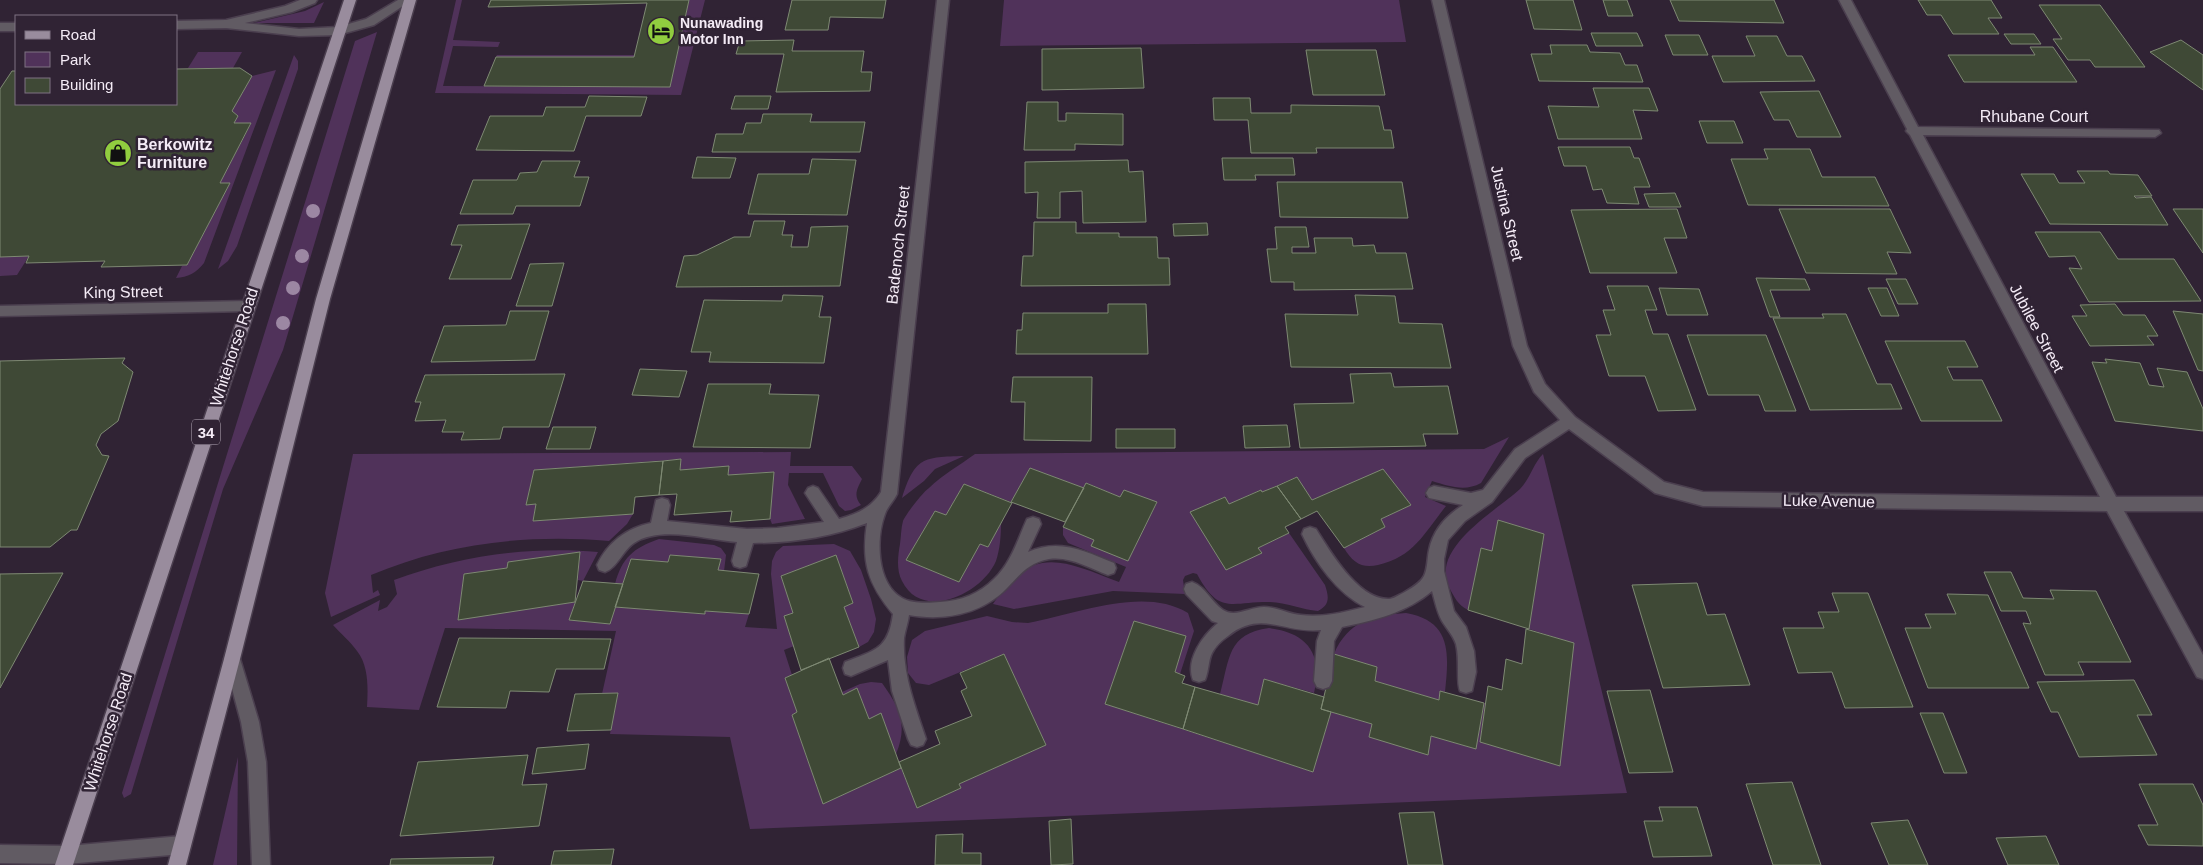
<svg xmlns="http://www.w3.org/2000/svg" width="2203" height="865" viewBox="0 0 2203 865" font-family="Arial,sans-serif">
<style>
.green{fill:#50325a}
.building{fill:#3f4936;stroke:#7e8973}
.lines{fill:none;stroke-linecap:round;stroke-linejoin:round}
.minor-casing{stroke:#4b3f4f;stroke-width:3}
.major-casing{stroke:#4b3f4f;stroke-width:3}
.minor{fill:#615b63;fill-rule:evenodd}
.major{fill:#998c9d;fill-rule:evenodd}
.tree{fill:#9c87a3}
.labels{text-anchor:middle;dominant-baseline:central;stroke-width:5;stroke-linejoin:round;paint-order:stroke}
.far-poi-label{font-size:14px;font-weight:bold;fill:#f4ebf6;stroke:#302334;text-anchor:start}
.shield{fill:#302334;stroke:#b9afbc;stroke-width:1}
.shield-label{font-size:15px;font-weight:bold;fill:#f4ebf6}
.street-label{font-size:16px;fill:#f4ebf6;stroke:#302334}
.poi-label{font-size:16px;font-weight:bold;fill:#f4ebf6;stroke:#302334;text-anchor:start}
</style>
<rect width="100%" height="100%" fill="#302334"/>
<path class="green" d="M 456,0 L 462,0 L 453,40 L 500,42 L 498,47 L 453,46 L 443,86 L 670,87 L 689,0 L 705,0 L 681,95 L 435,93 Z
M 1004,0 L 1399,0 L 1406,42 L 1000,46 Z
M 324,2 L 314,23 L 254,23 L 305,11 Z
M 377,32 L 283,350 L 223,489 L 131,794 L 124,798 L 122,793 L 355,41 Z
M 198,52 L 242,52 L 233,68 L 188,68 Z
M 294,55 L 298,61 L 298,69 L 237,246 L 228,261 L 218,269 Z
M 497,55 L 634,55 L 634,57 L 496,57 Z
M 276,70 L 204,263 C 196,273 188,277 176,278 L 182,266 L 187,265 L 230,183 L 220,183 L 251,124 L 234,123 L 238,116 L 232,111 L 252,76 Z
M 29,256 L 17,275 L 0,276 L 0,257 Z
M 1509,437 L 1481,483 C 1465,492 1448,486 1432,481 L 1425,497 L 1446,506 C 1425,532 1414,557 1378,565 C 1362,569 1352,562 1344,548 L 1385,527 L 1381,519 L 1411,505 L 1383,470 L 1312,500 L 1296,477 L 1262,492 L 1260,490 L 1229,504 L 1224,497 L 1190,512 L 1261,553 L 1258,548 L 1289,533 L 1325,585 C 1329,597 1330,605 1318,611 C 1302,610 1285,602 1268,602 C 1230,602 1219,615 1197,574 L 1193,573 L 1185,576 L 1183,580 L 1185,594 L 1113,591 L 1014,609 L 993,604 C 1032,544 1062,560 1119,582 L 1126,567 L 1068,543 L 1063,535 L 1063,527 L 1094,540 L 1128,560 L 1157,503 L 1124,490 L 1120,497 L 1087,483 L 1084,488 L 1030,468 L 1011,502 L 964,484 L 946,515 L 935,511 L 906,560 L 959,582 L 980,544 L 988,547 L 1001,523 C 1001,536 1000,549 996,561 C 982,594 922,622 902,581 C 896,570 898,555 900,544 C 901,537 901,528 903,521 C 906,514 922,493 929,488 C 942,475 960,465 975,454 L 1484,449 Z
M 791,452 L 790,466 L 852,466 L 862,479 C 857,489 853,496 861,505 L 851,510 L 845,511 L 839,506 L 823,473 L 789,473 L 788,485 L 805,519 L 772,524 L 770,519 L 773,472 L 728,475 L 729,466 L 680,470 L 681,459 L 534,470 L 526,505 L 536,504 L 533,521 L 633,514 L 627,524 L 609,541 C 528,534 446,543 371,575 L 373,593 L 378,590 L 380,595 L 331,617 L 325,593 L 353,454 Z
M 1543,454 L 1627,793 L 750,829 L 730,737 L 610,734 L 618,694 L 602,694 L 616,631 L 445,628 L 419,710 L 367,707 C 368,689 369,666 357,651 C 350,641 341,634 333,625 L 380,600 L 378,611 L 387,607 L 397,594 L 394,580 C 460,556 528,546 598,552 L 583,581 L 578,580 L 580,552 L 508,562 L 507,568 L 464,574 L 458,619 L 575,602 L 569,620 L 609,624 L 615,607 L 704,614 L 705,611 L 749,614 L 745,627 L 777,629 L 771,574 L 772,561 L 776,552 L 783,546 L 834,544 L 850,551 L 861,570 L 871,599 L 876,619 L 874,632 L 868,642 L 859,647 L 844,607 L 853,603 L 836,555 L 781,576 L 793,613 L 794,646 L 784,650 L 792,675 L 785,678 L 797,712 L 792,715 L 823,804 L 901,768 L 917,808 L 961,788 L 959,784 L 1046,745 L 1004,654 L 929,685 L 916,683 L 908,673 L 907,657 L 912,640 L 925,631 L 987,616 L 1012,622 L 1028,623 C 1076,614 1144,586 1188,613 L 1194,631 L 1180,674 L 1175,672 L 1186,636 L 1134,621 L 1105,704 L 1313,772 L 1331,712 L 1372,724 L 1369,736 L 1428,755 L 1431,736 L 1476,749 L 1484,703 L 1486,704 L 1480,742 L 1559,765 L 1573,643 L 1529,629 L 1544,534 L 1498,520 L 1492,551 L 1481,548 L 1468,610 C 1458,605 1454,597 1449,587 C 1430,548 1496,511 1520,489 C 1530,479 1533,464 1543,454 Z
M 964,456 L 935,469 L 924,481 L 902,498 C 915,457 923,457 964,456 Z
M 659,539 L 714,545 L 721,548 L 726,555 L 724,571 L 718,570 L 721,559 L 670,555 L 668,562 L 631,559 L 623,584 L 615,584 C 622,558 633,548 659,539 Z
M 1406,613 C 1452,621 1449,654 1445,692 L 1440,691 L 1439,700 L 1375,681 L 1377,667 L 1334,654 C 1348,621 1373,615 1406,613 Z
M 1269,628 C 1309,633 1323,655 1314,693 L 1264,679 L 1258,705 L 1220,694 C 1230,658 1227,634 1269,628 Z
M 871,682 L 882,683 C 900,708 908,725 896,754 L 881,714 L 869,719 L 857,688 L 843,695 L 842,692 L 860,684 Z
M 238,757 L 237,865 L 213,865 Z"/>
<path class="building" d="M 491,0 L 689,0 L 670,87 L 484,86 L 496,57 L 634,57 L 647,3 L 488,7 Z
M 792,0 L 886,0 L 883,18 L 830,17 L 828,30 L 785,30 Z
M 1526,0 L 1573,0 L 1582,30 L 1534,29 Z
M 1603,0 L 1627,0 L 1633,16 L 1608,16 Z
M 1670,0 L 1774,0 L 1784,23 L 1679,21 Z
M 1918,0 L 1991,0 L 2002,18 L 1988,18 L 1999,34 L 1953,34 L 1941,15 L 1927,15 Z
M 2039,5 L 2100,5 L 2145,67 L 2095,67 L 2090,60 L 2068,60 L 2053,39 L 2062,39 Z
M 1591,33 L 1637,33 L 1643,46 L 1596,46 Z
M 2004,34 L 2034,34 L 2041,44 L 2011,44 Z
M 1665,35 L 1699,35 L 1708,55 L 1673,55 Z
M 1746,36 L 1777,36 L 1787,56 L 1802,56 L 1815,81 L 1723,82 L 1712,56 L 1755,56 Z
M 794,40 L 792,51 L 864,51 L 861,72 L 872,72 L 870,91 L 776,92 L 784,54 L 736,54 L 740,41 Z
M 2181,40 L 2203,55 L 2203,90 L 2150,52 Z
M 1550,45 L 1587,45 L 1590,52 L 1620,53 L 1625,65 L 1637,65 L 1643,82 L 1539,81 L 1531,54 L 1552,54 Z
M 2030,47 L 2053,47 L 2077,82 L 1964,82 L 1948,55 L 2035,55 Z
M 1141,48 L 1144,88 L 1042,90 L 1042,49 Z
M 1306,50 L 1376,50 L 1385,95 L 1313,95 Z
M 240,68 L 252,76 L 232,111 L 238,116 L 234,123 L 251,123 L 220,183 L 230,183 L 187,265 L 101,267 L 105,261 L 26,263 L 29,256 L 0,257 L 0,89 L 12,71 L 16,71 L 16,104 L 176,104 L 176,69 Z
M 1593,88 L 1649,88 L 1658,111 L 1633,110 L 1642,139 L 1558,139 L 1548,106 L 1599,107 Z
M 1819,91 L 1841,137 L 1797,137 L 1789,120 L 1774,120 L 1760,92 Z
M 589,96 L 647,97 L 641,116 L 586,116 L 574,151 L 476,150 L 490,116 L 543,116 L 546,107 L 585,107 Z
M 735,96 L 771,96 L 768,109 L 731,109 Z
M 1213,98 L 1250,98 L 1251,113 L 1291,113 L 1291,105 L 1379,106 L 1384,130 L 1391,130 L 1394,148 L 1316,148 L 1317,153 L 1251,153 L 1248,120 L 1214,120 Z
M 1027,102 L 1058,102 L 1058,121 L 1066,121 L 1066,113 L 1123,114 L 1123,145 L 1075,144 L 1075,150 L 1024,150 Z
M 763,114 L 812,114 L 810,122 L 865,122 L 860,152 L 712,152 L 716,134 L 743,134 L 746,123 L 761,123 Z
M 1699,121 L 1734,121 L 1743,143 L 1707,143 Z
M 1558,147 L 1630,147 L 1634,158 L 1639,158 L 1650,187 L 1634,187 L 1639,204 L 1607,203 L 1602,189 L 1593,190 L 1586,166 L 1564,166 Z
M 1764,149 L 1810,149 L 1822,177 L 1875,177 L 1889,206 L 1748,205 L 1731,159 L 1768,159 Z
M 697,157 L 736,158 L 730,178 L 692,178 Z
M 1222,158 L 1293,158 L 1295,175 L 1255,175 L 1256,180 L 1224,180 Z
M 812,159 L 856,160 L 847,215 L 748,214 L 758,174 L 809,174 Z
M 1128,160 L 1129,172 L 1143,171 L 1146,222 L 1083,223 L 1082,191 L 1060,192 L 1060,218 L 1037,218 L 1038,192 L 1025,193 L 1025,162 Z
M 542,161 L 580,161 L 574,177 L 589,177 L 580,206 L 516,206 L 513,214 L 460,214 L 473,180 L 517,180 L 520,173 L 537,172 Z
M 2077,171 L 2108,171 L 2110,174 L 2138,175 L 2152,196 L 2134,196 L 2136,198 L 2151,197 L 2168,225 L 2050,224 L 2021,174 L 2054,174 L 2059,183 L 2085,183 Z
M 1277,182 L 1402,182 L 1408,218 L 1280,217 Z
M 1675,193 L 1681,207 L 1649,207 L 1644,194 Z
M 1677,209 L 1687,238 L 1664,238 L 1677,273 L 1590,273 L 1571,210 Z
M 1779,209 L 1890,209 L 1911,253 L 1887,252 L 1897,274 L 1806,273 Z
M 2173,209 L 2203,209 L 2203,253 Z
M 754,221 L 785,221 L 782,235 L 793,235 L 791,247 L 808,247 L 811,227 L 848,226 L 840,286 L 676,287 L 684,256 L 697,255 L 734,237 L 750,237 Z
M 1034,222 L 1076,222 L 1076,233 L 1119,233 L 1119,237 L 1157,237 L 1158,258 L 1169,258 L 1170,285 L 1021,286 L 1023,256 L 1033,256 Z
M 1207,223 L 1208,235 L 1174,236 L 1173,224 Z
M 530,224 L 511,279 L 449,279 L 462,245 L 451,245 L 458,225 Z
M 1275,227 L 1306,227 L 1309,247 L 1292,247 L 1292,253 L 1316,253 L 1314,238 L 1352,238 L 1353,246 L 1374,245 L 1376,253 L 1406,253 L 1413,289 L 1294,290 L 1294,282 L 1271,282 L 1267,249 L 1277,249 Z
M 2035,232 L 2100,232 L 2118,259 L 2174,259 L 2201,301 L 2089,302 L 2069,268 L 2082,269 L 2075,256 L 2049,257 Z
M 564,263 L 552,306 L 516,306 L 530,264 Z
M 1756,278 L 1805,279 L 1810,290 L 1770,290 L 1780,317 L 1770,317 Z
M 1886,279 L 1906,279 L 1918,304 L 1898,304 Z
M 1607,286 L 1648,286 L 1657,310 L 1645,310 L 1653,334 L 1668,334 L 1696,410 L 1658,411 L 1645,376 L 1609,376 L 1596,335 L 1611,335 L 1603,310 L 1615,310 Z
M 1659,288 L 1699,289 L 1708,315 L 1667,315 Z
M 1868,288 L 1887,288 L 1899,316 L 1881,316 Z
M 783,295 L 823,296 L 819,317 L 831,317 L 824,363 L 709,362 L 711,352 L 691,352 L 704,300 L 782,301 Z
M 1355,295 L 1395,296 L 1399,323 L 1442,324 L 1451,368 L 1291,367 L 1285,314 L 1358,315 Z
M 1108,304 L 1146,304 L 1148,354 L 1016,354 L 1017,330 L 1022,330 L 1023,313 L 1108,313 Z
M 2115,304 L 2123,315 L 2145,315 L 2158,336 L 2147,336 L 2154,345 L 2090,346 L 2072,316 L 2087,316 L 2080,305 Z
M 510,311 L 549,311 L 535,360 L 431,362 L 444,326 L 506,325 Z
M 2173,311 L 2203,314 L 2203,371 L 2198,370 Z
M 1822,314 L 1846,314 L 1877,384 L 1891,384 L 1902,409 L 1810,410 L 1773,318 L 1824,318 Z
M 1687,335 L 1766,335 L 1796,411 L 1765,411 L 1759,395 L 1708,395 Z
M 1885,341 L 1965,341 L 1978,367 L 1947,367 L 1953,380 L 1982,380 L 2002,421 L 1921,421 Z
M 125,358 L 122,363 L 133,372 L 118,421 L 101,434 L 96,445 L 102,455 L 109,456 L 77,530 L 71,530 L 50,547 L 0,547 L 0,361 Z
M 2105,359 L 2140,363 L 2149,385 L 2164,387 L 2157,368 L 2187,372 L 2203,409 L 2203,431 L 2115,421 L 2092,362 L 2107,363 Z
M 640,369 L 687,371 L 679,397 L 632,395 Z
M 1391,373 L 1394,387 L 1448,386 L 1458,434 L 1423,434 L 1426,446 L 1300,448 L 1294,404 L 1354,403 L 1350,374 Z
M 565,374 L 549,427 L 503,427 L 500,439 L 461,440 L 464,432 L 442,432 L 446,420 L 415,421 L 421,402 L 415,402 L 425,375 Z
M 1013,377 L 1092,377 L 1091,441 L 1024,440 L 1025,402 L 1011,402 Z
M 708,384 L 771,384 L 769,394 L 819,395 L 810,448 L 693,447 Z
M 1287,425 L 1290,447 L 1245,448 L 1243,426 Z
M 553,427 L 596,427 L 590,449 L 546,449 Z
M 1116,429 L 1175,429 L 1175,448 L 1116,448 Z
M 681,459 L 680,470 L 729,466 L 728,475 L 774,472 L 770,519 L 730,522 L 732,511 L 674,515 L 677,494 L 659,495 L 663,461 Z
M 663,461 L 659,495 L 635,497 L 633,514 L 533,521 L 536,504 L 526,505 L 534,470 Z
M 1030,468 L 1084,488 L 1065,522 L 1011,502 Z
M 1383,469 L 1411,505 L 1381,519 L 1385,527 L 1344,548 L 1317,511 L 1301,519 L 1277,486 L 1297,477 L 1312,500 Z
M 1086,483 L 1120,497 L 1124,490 L 1157,502 L 1128,561 L 1091,546 L 1094,540 L 1063,527 Z
M 964,484 L 1012,503 L 988,547 L 980,544 L 959,582 L 906,560 L 935,511 L 946,515 Z
M 1277,486 L 1301,519 L 1285,527 L 1289,533 L 1258,548 L 1262,553 L 1226,570 L 1190,512 L 1225,497 L 1229,504 L 1261,490 L 1262,492 Z
M 1498,520 L 1544,534 L 1529,629 L 1468,610 L 1481,548 L 1492,551 Z
M 580,552 L 575,602 L 458,620 L 464,574 L 507,568 L 508,562 Z
M 670,555 L 721,559 L 718,570 L 759,574 L 749,614 L 705,611 L 705,614 L 615,607 L 631,559 L 668,562 Z
M 836,555 L 853,603 L 844,607 L 859,647 L 801,670 L 784,616 L 793,613 L 781,576 Z
M 1984,572 L 2011,572 L 2023,598 L 2054,599 L 2050,590 L 2096,591 L 2131,662 L 2078,662 L 2084,675 L 2045,675 L 2023,623 L 2031,624 L 2026,611 L 2001,611 Z
M 63,573 L 0,688 L 0,574 Z
M 583,581 L 623,584 L 610,624 L 569,620 Z
M 1697,583 L 1707,615 L 1725,614 L 1750,685 L 1663,688 L 1632,585 Z
M 1832,593 L 1868,593 L 1913,707 L 1845,708 L 1832,672 L 1798,673 L 1783,628 L 1824,628 L 1818,612 L 1839,612 Z
M 1947,594 L 1988,595 L 2029,688 L 1928,688 L 1905,628 L 1931,628 L 1925,614 L 1956,614 Z
M 1134,621 L 1186,636 L 1175,672 L 1185,676 L 1182,683 L 1195,687 L 1183,729 L 1105,704 Z
M 1526,629 L 1574,643 L 1560,766 L 1480,742 L 1488,686 L 1502,690 L 1506,659 L 1522,664 Z
M 459,638 L 611,639 L 604,669 L 556,669 L 549,692 L 510,691 L 506,708 L 437,707 Z
M 1004,654 L 1046,745 L 959,784 L 961,788 L 917,808 L 899,762 L 940,744 L 935,731 L 972,716 L 961,691 L 967,688 L 960,673 Z
M 1334,654 L 1377,667 L 1375,681 L 1439,700 L 1440,691 L 1484,703 L 1476,749 L 1431,736 L 1428,755 L 1369,737 L 1372,724 L 1321,709 Z
M 829,658 L 843,695 L 857,688 L 869,719 L 881,713 L 901,768 L 823,804 L 792,715 L 797,712 L 785,678 Z
M 1264,679 L 1324,697 L 1321,709 L 1331,712 L 1313,772 L 1183,729 L 1195,687 L 1258,705 Z
M 2134,680 L 2152,715 L 2137,715 L 2157,755 L 2079,757 L 2058,712 L 2051,712 L 2037,682 Z
M 1650,690 L 1673,772 L 1629,773 L 1607,691 Z
M 618,693 L 611,730 L 567,731 L 575,694 Z
M 1920,713 L 1943,713 L 1967,773 L 1944,773 Z
M 589,744 L 585,769 L 532,774 L 537,748 Z
M 528,755 L 522,785 L 547,784 L 539,826 L 400,836 L 418,762 Z
M 1792,782 L 1821,865 L 1773,865 L 1746,784 Z
M 2139,784 L 2193,784 L 2203,805 L 2203,846 L 2148,845 L 2138,825 L 2158,825 Z
M 1659,807 L 1697,807 L 1712,856 L 1653,857 L 1644,821 L 1663,821 Z
M 1434,812 L 1443,865 L 1408,865 L 1399,813 Z
M 1071,819 L 1073,864 L 1051,865 L 1049,821 Z
M 1908,820 L 1928,865 L 1889,865 L 1871,823 Z
M 963,834 L 962,853 L 981,853 L 981,865 L 935,865 L 936,835 Z
M 2046,836 L 2059,865 L 2008,865 L 1996,838 Z
M 614,849 L 611,865 L 551,865 L 554,851 Z
M 494,857 L 492,865 L 390,865 L 391,859 Z"/>
<g class="lines">
<g class="minor-casing">
<path id="minor" d="M 300,0 L 317,0 L 315,3 L 292,12 L 245,23 L 299,29 L 338,27 L 366,19 L 398,0 L 412,0 L 374,25 L 338,35 L 299,36 L 226,28 L 176,29 L 176,21 L 226,20 L 285,6 Z
M 937,0 L 949,0 L 897,494 C 894,501 887,507 885,514 C 876,538 876,583 902,598 C 912,604 929,603 940,602 C 961,601 979,594 994,579 C 1011,563 1018,539 1027,519 L 1033,517 L 1039,519 L 1041,524 L 1028,552 C 1059,538 1085,551 1114,563 L 1116,568 L 1114,573 L 1108,575 C 1089,568 1070,556 1049,559 C 1026,563 1018,578 1003,592 C 978,615 942,621 909,615 C 908,623 905,631 904,638 C 902,673 915,706 926,739 L 923,745 L 917,747 L 911,745 L 908,739 L 892,691 L 888,660 L 851,676 L 845,674 L 843,668 L 845,662 C 875,650 888,650 893,614 C 868,584 861,562 867,523 C 831,537 792,543 753,543 L 746,566 L 740,568 L 734,566 L 732,561 L 737,542 C 708,540 661,525 634,543 C 623,550 617,568 605,572 L 599,570 L 597,565 C 608,542 627,528 651,523 L 656,500 L 662,498 L 668,500 L 670,505 L 667,521 L 747,529 L 777,528 L 824,522 L 805,493 L 808,488 L 813,486 L 818,488 L 839,519 C 857,514 871,508 881,492 Z
M 1432,0 L 1444,0 L 1527,346 L 1545,384 L 1575,417 L 1664,482 L 1703,492 L 2100,497 L 1910,135 L 1906,131 L 1907,129 L 1839,0 L 1851,0 L 1918,127 L 2159,130 L 2161,133 L 2155,137 L 1923,135 L 2116,497 L 2203,497 L 2203,511 L 2124,511 L 2203,655 L 2203,679 L 2197,677 L 2107,511 L 1703,506 L 1655,493 L 1569,429 L 1525,458 L 1492,502 L 1465,521 L 1448,540 L 1444,559 L 1444,571 L 1454,611 L 1466,627 L 1474,651 L 1476,672 L 1472,691 L 1466,693 L 1460,691 C 1456,681 1460,659 1456,644 C 1453,635 1447,629 1442,621 C 1437,612 1435,601 1432,591 C 1408,612 1373,621 1342,627 L 1334,641 L 1332,681 L 1329,687 L 1323,689 L 1317,687 L 1314,681 L 1317,641 L 1321,630 C 1285,634 1261,609 1228,636 C 1222,640 1215,647 1212,653 C 1208,661 1209,671 1205,680 L 1199,682 L 1193,680 C 1185,660 1203,635 1218,623 L 1212,621 L 1186,594 L 1184,589 L 1186,584 L 1192,582 C 1206,587 1211,602 1223,610 C 1235,618 1250,607 1264,607 C 1277,607 1288,614 1301,615 C 1322,618 1345,612 1365,607 C 1337,593 1315,562 1302,534 L 1304,529 L 1310,527 L 1316,529 C 1330,551 1358,600 1389,599 C 1393,599 1399,595 1403,593 C 1410,589 1420,584 1424,576 C 1428,567 1427,559 1429,550 C 1433,530 1447,515 1463,505 L 1429,498 L 1426,493 L 1429,488 L 1434,486 L 1471,493 L 1483,490 L 1515,449 L 1560,420 L 1534,392 L 1513,346 Z
M 0,23 L 16,23 L 16,31 L 0,31 Z
M 248,301 L 253,302 L 255,306 L 253,310 L 248,311 L 0,316 L 0,306 Z
M 232,651 L 238,653 L 240,659 L 259,722 L 266,762 L 270,865 L 252,865 L 248,762 L 241,722 L 224,659 L 226,653 Z
M 182,836 L 189,838 L 191,845 L 189,852 L 182,854 L 67,864 L 0,863 L 0,845 L 67,846 Z"/>
</g>
<g class="major-casing">
<path id="major" d="M 344,0 L 356,0 L 73,865 L 55,865 Z
M 404,0 L 416,0 L 330,299 L 240,659 L 186,865 L 168,865 L 224,659 L 316,299 Z"/>
</g>
<use href="#minor" class="minor"/>
<use href="#major" class="major"/>
</g>
<g class="tree">
<circle cx="313" cy="211" r="7"/>
<circle cx="302" cy="256" r="7"/>
<circle cx="293" cy="288" r="7"/>
<circle cx="283" cy="323" r="7"/>
</g>
<defs>
<g id="hotel-disc" transform="scale(1.4375)"><circle r="9.5" fill="#91cd3f" stroke="#302334"/><path d="M-6-4.5h1.5V1H6V5H4.5V3h-9V5H-6ZM-4 0a1.8 1.8 0 1 1 3.6 0ZM.5 0V-2.5h3Q6-2.5 6 0Z" fill="#111"/></g>
<g id="shop-disc" transform="scale(1.4375)"><circle r="9.5" fill="#91cd3f" stroke="#302334"/><path d="M-5-2.5h2.3a2.7 3.5 0 0 1 5.4 0H5L5.5 6h-11ZM-1.5-2.5h3a1.5 2.3 0 0 0-3 0Z" fill="#111"/></g>
</defs>
<g fill-rule="evenodd">
<use href="#hotel-disc" x="661" y="31"/>
<use href="#shop-disc" x="118" y="153"/>
</g>
<g class="labels">
<g class="far-poi-label">
<text x="680" y="23">Nunawading<tspan x="680" dy="16">Motor Inn</tspan></text>
</g>
<rect class="shield" x="192" y="419.5" width="28" height="25" rx="4"/>
<g class="shield-label">
<text x="206" y="432">34</text>
</g>
<g class="street-label">
<text x="2034" y="116">Rhubane Court</text>
<text transform="translate(1507 213) rotate(77)">Justina Street</text>
<text transform="translate(898 245) rotate(-84)">Badenoch Street</text>
<text transform="translate(123 292) rotate(-1)">King Street</text>
<text transform="translate(2037 328) rotate(62)">Jubilee Street</text>
<text transform="translate(234 347) rotate(-72)">Whitehorse Road</text>
<text transform="translate(1829 501) rotate(1)">Luke Avenue</text>
<text transform="translate(108 732) rotate(-72)">Whitehorse Road</text>
</g>
<g class="poi-label">
<text x="137" y="144">Berkowitz<tspan x="137" dy="18">Furniture</tspan></text>
</g>
</g>
<rect x="15" y="15" width="162" height="90" fill="#302334" stroke="#7e7382"/>
<rect x="25" y="31" width="25" height="8" fill="#998c9d" stroke="#7e7382"/>
<text x="60" y="40" font-size="15" fill="#f4ebf6">Road</text>
<rect x="25" y="52" width="25" height="15" fill="#50325a" stroke="#7e7382"/>
<text x="60" y="65" font-size="15" fill="#f4ebf6">Park</text>
<rect x="25" y="78" width="25" height="15" fill="#3f4936" stroke="#7e7382"/>
<text x="60" y="90" font-size="15" fill="#f4ebf6">Building</text>
</svg>
